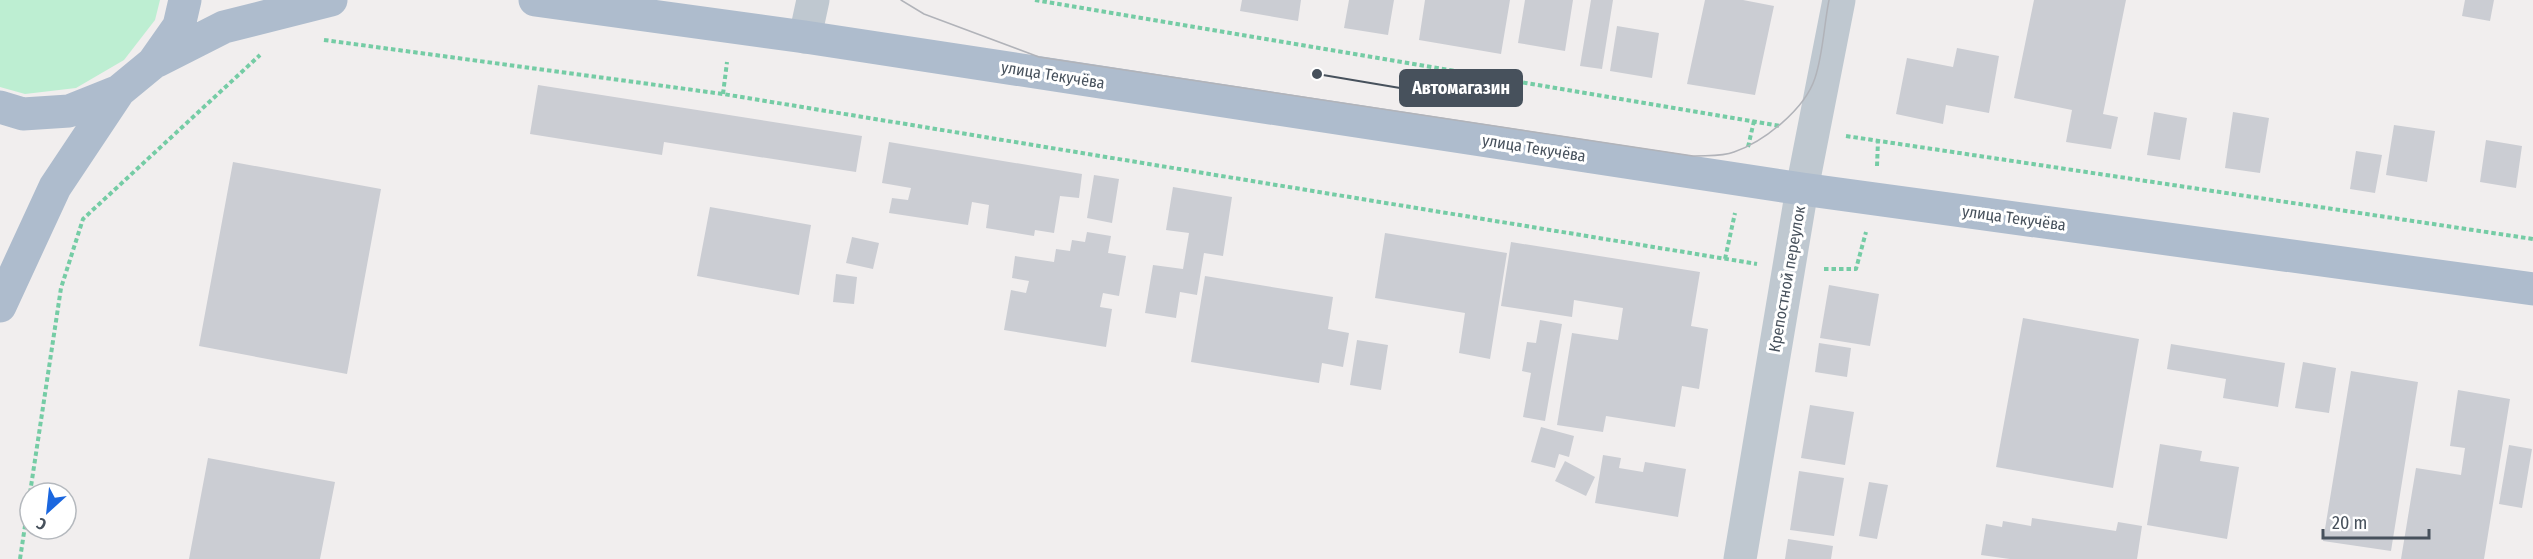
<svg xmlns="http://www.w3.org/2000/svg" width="2533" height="559" viewBox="0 0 2533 559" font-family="'Fira Sans Condensed',sans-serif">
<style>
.green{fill:#bdeed2}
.building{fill:#cbcdd3}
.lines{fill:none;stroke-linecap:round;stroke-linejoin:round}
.path{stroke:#75cca5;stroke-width:4;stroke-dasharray:4.5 3;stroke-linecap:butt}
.minor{stroke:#bfc8d0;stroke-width:33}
.major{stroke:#aebccd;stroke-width:33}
.tram{stroke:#b1b3b9;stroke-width:1.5}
.labels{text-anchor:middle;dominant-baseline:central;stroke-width:6;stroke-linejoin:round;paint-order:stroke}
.street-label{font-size:16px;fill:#47515c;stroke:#fff}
.leader{fill:none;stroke:#47515c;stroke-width:2}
.callout-dot{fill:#47515c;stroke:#fff;stroke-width:2}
.callout{fill:#47515c;stroke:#47515c;stroke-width:2}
.callout-label{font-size:18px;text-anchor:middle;font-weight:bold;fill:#fff}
</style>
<rect width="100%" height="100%" fill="#f1eeee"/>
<path class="green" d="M 0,0 L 160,0 L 155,20 L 124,60 L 76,88 L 25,94 L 0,87 Z"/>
<path class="building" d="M 1242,0 L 1301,0 L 1298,21 L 1240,11 Z
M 1349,0 L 1394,0 L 1388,35 L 1344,28 Z
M 1425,0 L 1510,0 L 1501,54 L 1419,40 Z
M 1525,0 L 1573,0 L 1565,51 L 1518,43 Z
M 1591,0 L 1613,0 L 1602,69 L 1580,66 Z
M 1705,0 L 1743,0 L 1774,6 L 1755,95 L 1687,84 Z
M 2034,0 L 2126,0 L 2103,114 L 2118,117 L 2111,149 L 2066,142 L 2072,110 L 2014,98 Z
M 2465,0 L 2494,0 L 2490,21 L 2462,16 Z
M 1617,26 L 1659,33 L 1652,78 L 1610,71 Z
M 1957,48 L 1999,56 L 1989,113 L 1946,105 L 1943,124 L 1896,114 L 1907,58 L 1953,67 Z
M 538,85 L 862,136 L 856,172 L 664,142 L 662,155 L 530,134 Z
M 2154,112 L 2187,118 L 2180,160 L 2147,155 Z
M 2233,112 L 2269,118 L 2260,173 L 2225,168 Z
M 2394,125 L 2435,131 L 2427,182 L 2386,175 Z
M 2486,140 L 2522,146 L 2516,188 L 2480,182 Z
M 889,142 L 1082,174 L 1079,198 L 1060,196 L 1054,233 L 1035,230 L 1034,236 L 986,228 L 989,205 L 972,202 L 968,225 L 889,213 L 892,198 L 908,200 L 911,188 L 882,183 Z
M 2356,151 L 2382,155 L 2375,193 L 2350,189 Z
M 233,162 L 381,189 L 347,374 L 199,346 Z
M 1094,175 L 1119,179 L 1112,223 L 1087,218 Z
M 1173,187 L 1232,197 L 1223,256 L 1204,253 L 1197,295 L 1180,292 L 1176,318 L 1145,313 L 1153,265 L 1183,269 L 1189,233 L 1166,230 Z
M 710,207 L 811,225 L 799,295 L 697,276 Z
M 1087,232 L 1111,236 L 1108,253 L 1126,256 L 1119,296 L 1103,293 L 1100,307 L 1112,309 L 1106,347 L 1004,330 L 1011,290 L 1026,293 L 1029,281 L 1012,278 L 1015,256 L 1054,262 L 1056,249 L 1070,251 L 1072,240 L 1085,242 Z
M 1385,233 L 1507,253 L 1490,359 L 1459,353 L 1465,313 L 1375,298 Z
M 852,237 L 879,243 L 873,269 L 846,263 Z
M 1511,242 L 1700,272 L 1691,326 L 1708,329 L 1699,389 L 1682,386 L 1675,427 L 1606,416 L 1603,432 L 1557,425 L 1572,333 L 1618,340 L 1623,308 L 1574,300 L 1572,317 L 1501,306 Z
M 836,274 L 857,277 L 854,304 L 833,302 Z
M 1205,276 L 1333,297 L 1328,329 L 1349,333 L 1343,367 L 1322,363 L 1319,383 L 1191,362 Z
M 1829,285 L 1879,294 L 1870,346 L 1820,338 Z
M 2023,318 L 2139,339 L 2113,488 L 1996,467 Z
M 1540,320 L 1562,324 L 1545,421 L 1523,417 L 1531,373 L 1522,371 L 1527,342 L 1536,343 Z
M 1357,340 L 1388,345 L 1381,390 L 1350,385 Z
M 1819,343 L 1851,348 L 1847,377 L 1815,372 Z
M 2171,344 L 2285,363 L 2278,407 L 2223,398 L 2226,379 L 2167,369 Z
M 2303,362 L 2336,368 L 2329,413 L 2295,408 Z
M 2351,371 L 2418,382 L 2391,551 L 2323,541 Z
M 2458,390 L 2510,399 L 2484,559 L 2401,559 L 2416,468 L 2461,475 L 2465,448 L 2450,446 Z
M 1810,405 L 1854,412 L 1845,465 L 1801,458 Z
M 1541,427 L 1574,436 L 1569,457 L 1559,454 L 1555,468 L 1531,462 Z
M 2160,444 L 2202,451 L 2200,461 L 2239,467 L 2227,539 L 2147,525 Z
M 2509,445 L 2532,449 L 2522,508 L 2499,504 Z
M 1603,455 L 1621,458 L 1619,468 L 1643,472 L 1645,462 L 1686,469 L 1678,517 L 1595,503 Z
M 208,458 L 335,482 L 320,559 L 189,559 Z
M 1565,461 L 1595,477 L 1586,496 L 1555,481 Z
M 1799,471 L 1844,478 L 1834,536 L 1790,530 Z
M 1869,482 L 1888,485 L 1877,539 L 1859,536 Z
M 2032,518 L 2116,531 L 2118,522 L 2142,526 L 2137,559 L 2010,559 L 1981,555 L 1986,524 L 2002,527 L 2003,521 L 2031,526 Z
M 1788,539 L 1833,546 L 1831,559 L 1785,559 Z"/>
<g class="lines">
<path class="path" d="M 1035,0 L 1780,126
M 324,40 L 723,94 L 1757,264
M 723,94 L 727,62
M 1846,136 L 2533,239
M 1748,147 L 1754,121
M 1877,166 L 1878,141
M 1725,259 L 1735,213
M 1824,269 L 1856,269 L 1866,232
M 30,493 L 61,288 L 83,219 L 260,55
M 20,559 L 30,493"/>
<path class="minor" d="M 805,37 L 813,0
M 1740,559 L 1802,189 L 1839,0"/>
<path class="major" d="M 535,0 L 805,37 L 1802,189 L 2533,289
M 157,61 L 224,27 L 331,0
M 0,107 L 23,114 L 69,111 L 119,91 L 153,63 L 179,26 L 185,0
M 0,306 L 55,187 L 119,91"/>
<path class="tram" d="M 901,0 L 924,14 L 1039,57 L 1693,156 C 1706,155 1722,157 1734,152 C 1764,142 1805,109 1815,78 C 1823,54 1824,25 1829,0"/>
</g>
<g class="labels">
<g class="street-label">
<text transform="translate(1053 75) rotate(9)">улица Текучёва</text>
<text transform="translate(1534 148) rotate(9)">улица Текучёва</text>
<text transform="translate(2014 218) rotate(8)">улица Текучёва</text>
<text transform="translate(1787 279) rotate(-80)">Крепостной переулок</text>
</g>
</g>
<path class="leader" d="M1317 74L1400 88"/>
<circle class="callout-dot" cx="1317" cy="74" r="6"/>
<rect class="callout" x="1400" y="70" width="122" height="36" rx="6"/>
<g class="callout-label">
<text x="1461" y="94">Автомагазин</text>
</g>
<g transform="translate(48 511) rotate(207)"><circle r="28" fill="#ffffff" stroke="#b5b9be" stroke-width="1.5"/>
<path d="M0-4.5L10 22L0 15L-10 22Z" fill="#1b67df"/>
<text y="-9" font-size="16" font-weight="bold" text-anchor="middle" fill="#47515c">С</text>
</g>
<path d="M2323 529v9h106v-9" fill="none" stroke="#47515c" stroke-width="3"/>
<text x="2332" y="529" font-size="18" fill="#47515c" stroke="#ffffff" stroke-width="4.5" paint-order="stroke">20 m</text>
</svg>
